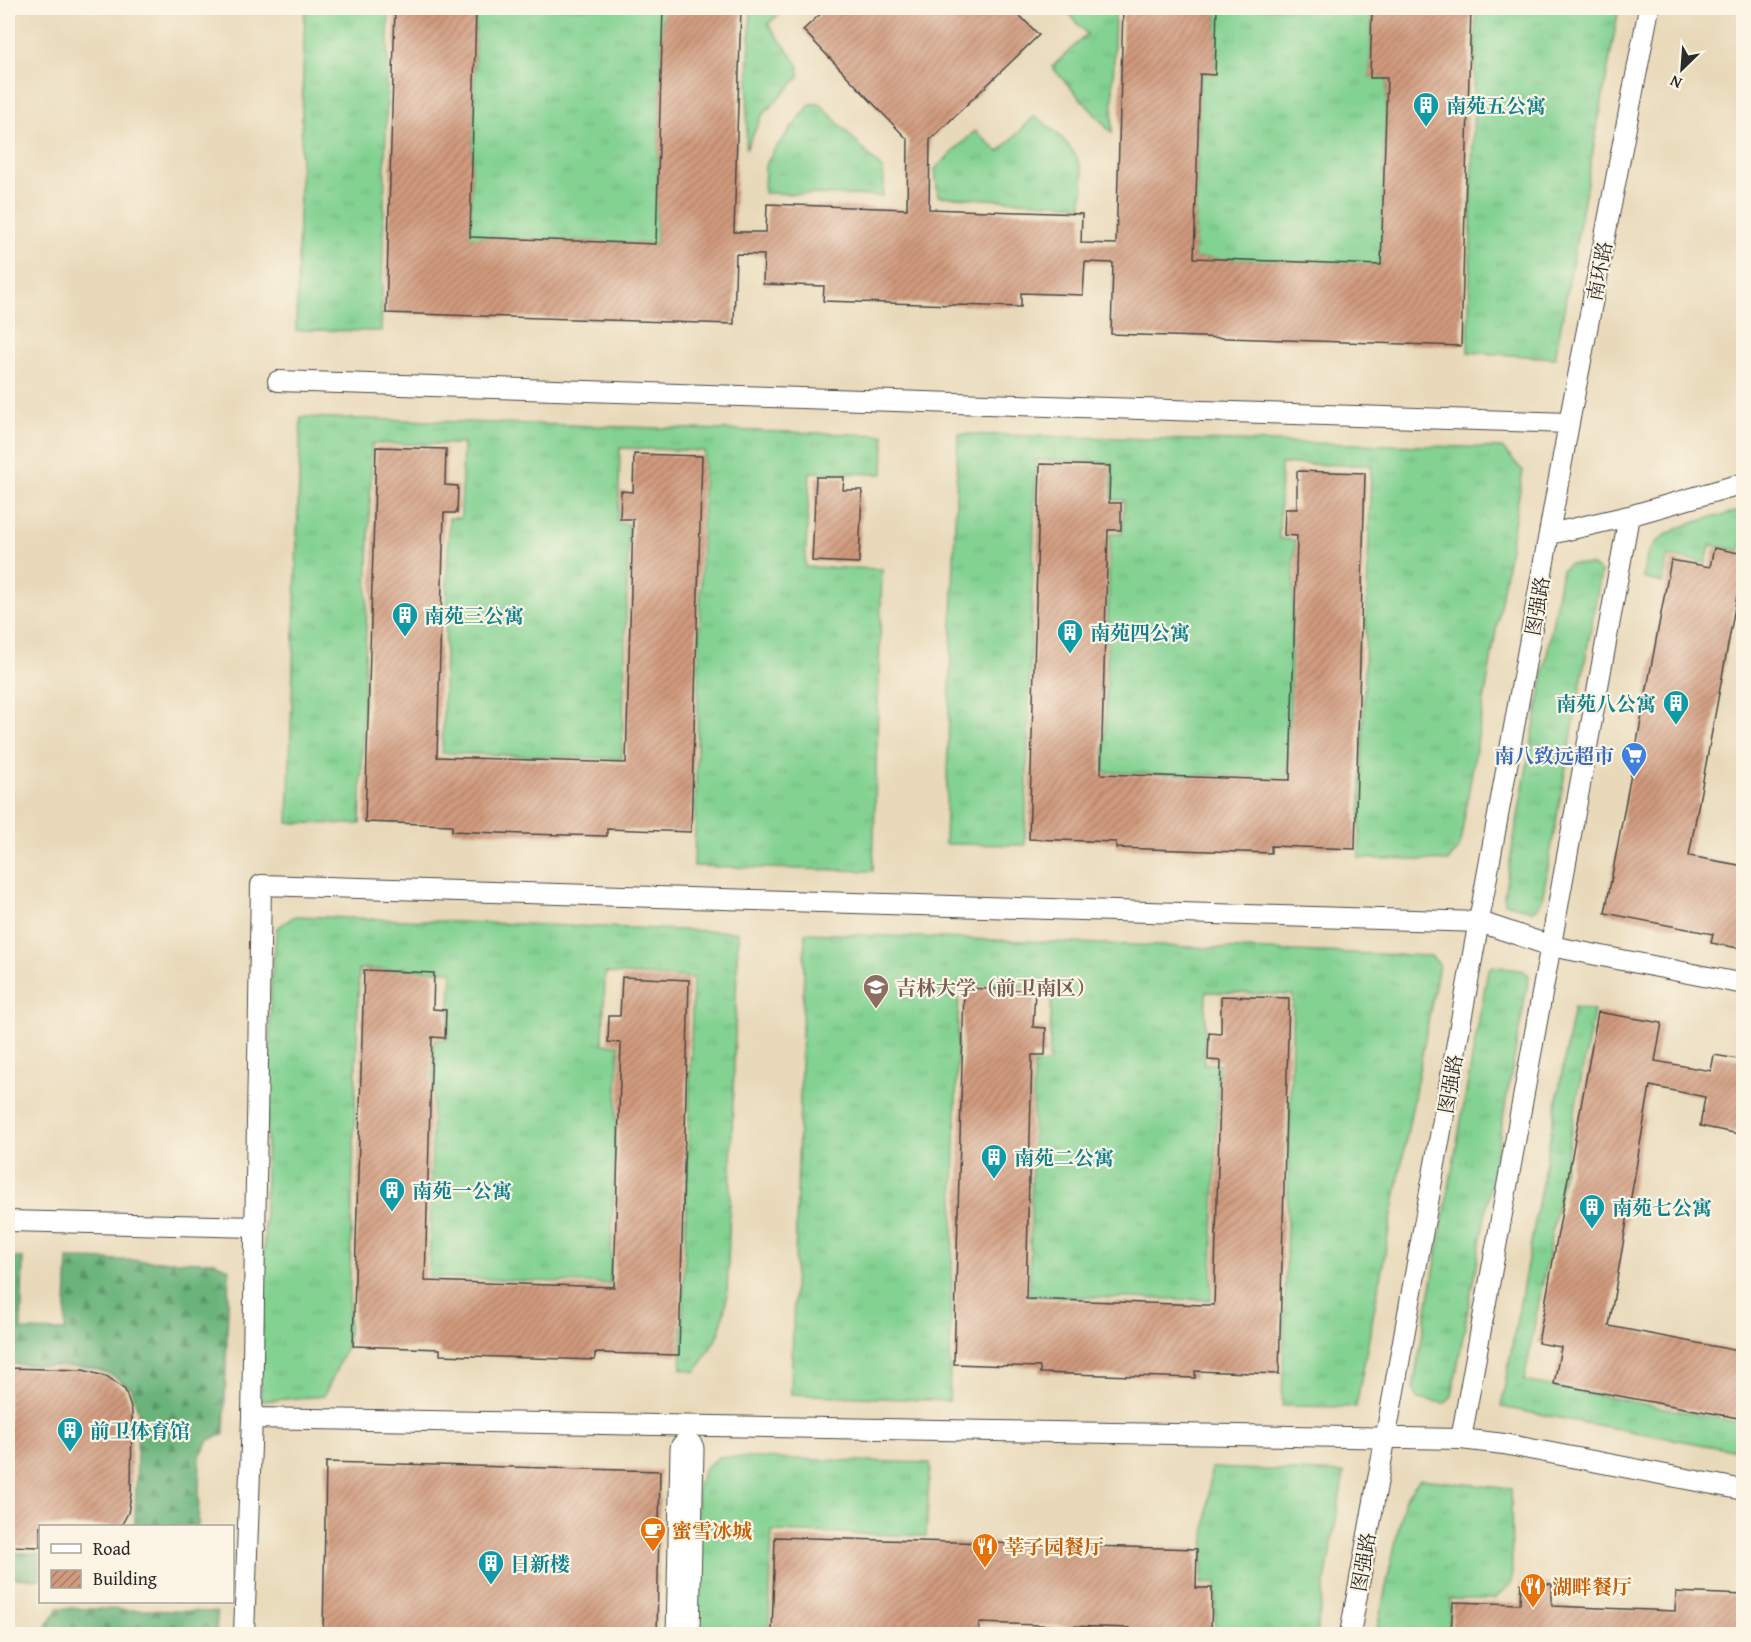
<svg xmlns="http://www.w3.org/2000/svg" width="1751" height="1642" viewBox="0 0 1751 1642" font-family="'Gentium Book Plus','Noto Serif SC',serif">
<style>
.built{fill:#e8d9ba;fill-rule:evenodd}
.grass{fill:url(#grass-tufts);stroke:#577e5e;stroke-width:1.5}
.forest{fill:url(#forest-firs);stroke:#4a7054;stroke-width:1.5}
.building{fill:url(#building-hatch)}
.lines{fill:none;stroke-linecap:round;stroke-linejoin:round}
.lane-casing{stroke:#494743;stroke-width:22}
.street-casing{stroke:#494743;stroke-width:35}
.lane{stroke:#fff;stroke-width:20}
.street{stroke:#fff;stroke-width:33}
.labels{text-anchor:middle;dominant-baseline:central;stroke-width:4.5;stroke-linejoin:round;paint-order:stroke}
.culture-label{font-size:20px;font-weight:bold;fill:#0d838f;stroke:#fcf5e5;text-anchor:start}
.street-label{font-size:20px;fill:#2b2b2b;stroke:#fcf5e5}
.shop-label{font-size:20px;font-weight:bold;fill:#366cbe;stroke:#fcf5e5;text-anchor:end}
.education-label{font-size:20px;font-weight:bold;fill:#785e54;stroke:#fcf5e5;text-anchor:start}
.food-label{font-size:20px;font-weight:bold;fill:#c56008;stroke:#fcf5e5;text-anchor:start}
</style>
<defs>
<pattern id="grass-tufts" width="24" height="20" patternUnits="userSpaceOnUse" patternTransform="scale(1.5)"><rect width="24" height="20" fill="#83d292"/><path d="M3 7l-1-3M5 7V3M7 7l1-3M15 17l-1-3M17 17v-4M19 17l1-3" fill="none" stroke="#71b47e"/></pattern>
<pattern id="forest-firs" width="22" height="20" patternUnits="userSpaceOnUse" patternTransform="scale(1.5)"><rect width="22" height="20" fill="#6ab47c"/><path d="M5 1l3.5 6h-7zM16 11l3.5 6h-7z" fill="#579366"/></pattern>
<pattern id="building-hatch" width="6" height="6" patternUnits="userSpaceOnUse" patternTransform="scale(1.5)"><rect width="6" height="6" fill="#d09a7d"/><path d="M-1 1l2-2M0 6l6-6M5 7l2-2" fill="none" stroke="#a97e67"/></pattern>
</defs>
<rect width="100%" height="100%" fill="#fcf5e5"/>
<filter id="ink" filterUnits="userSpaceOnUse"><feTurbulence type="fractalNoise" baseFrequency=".0167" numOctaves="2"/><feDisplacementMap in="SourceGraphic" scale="12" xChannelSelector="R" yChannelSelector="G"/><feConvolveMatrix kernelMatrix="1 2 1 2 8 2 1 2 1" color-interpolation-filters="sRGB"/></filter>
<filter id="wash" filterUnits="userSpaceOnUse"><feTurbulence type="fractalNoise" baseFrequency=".008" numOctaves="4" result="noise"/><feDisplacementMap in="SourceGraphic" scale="24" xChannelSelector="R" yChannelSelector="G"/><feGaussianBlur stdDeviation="1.35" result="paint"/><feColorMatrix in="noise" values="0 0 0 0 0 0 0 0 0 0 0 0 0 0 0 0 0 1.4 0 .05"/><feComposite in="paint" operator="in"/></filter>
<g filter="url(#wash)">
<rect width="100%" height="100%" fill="#f3e7cc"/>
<path class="built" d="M 8,8 L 1743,8 L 1743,1634 L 8,1634 ZM 40,1526 L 232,1526 L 232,1602 L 40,1602 Z"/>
<path class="grass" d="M 305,8 L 389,8 L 381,331 L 296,330 Z
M 476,8 L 663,8 L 656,244 L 470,237 Z
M 751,8 L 786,8 L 768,24 L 799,66 L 799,77 L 762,116 L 746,149 Z
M 1064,8 L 1115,8 L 1112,133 L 1052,67 L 1087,34 Z
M 1217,8 L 1372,8 L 1370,77 L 1387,78 L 1381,265 L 1194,258 L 1200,74 L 1215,74 Z
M 1476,8 L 1619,8 L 1555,358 L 1468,352 Z
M 811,104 L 820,104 L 883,170 L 884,183 L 882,196 L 764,193 L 765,167 L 774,150 Z
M 1035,116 C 1056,131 1078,149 1083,176 C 1084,185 1082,196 1082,205 L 938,196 L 935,169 L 975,131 L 999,152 Z
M 301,417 L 884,435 L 883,474 L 810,472 L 805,567 L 882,569 L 873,871 L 694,866 L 704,451 L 620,448 L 618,523 L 629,524 L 622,759 L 442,753 L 449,518 L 461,518 L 463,444 L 372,444 L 360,824 L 288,823 Z
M 958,434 L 1502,448 L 1523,471 L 1459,849 L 1448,861 L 1359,858 L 1371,465 L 1281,464 L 1279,539 L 1295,540 L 1288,778 L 1104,772 L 1110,534 L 1122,534 L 1124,500 L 1112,500 L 1112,463 L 1036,460 L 1025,845 L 945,844 Z
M 1743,510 L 1743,537 L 1740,551 L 1710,545 L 1706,563 L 1668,556 L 1663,583 L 1643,578 C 1644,572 1644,565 1646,559 C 1656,525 1714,518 1743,510 Z
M 1569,564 L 1591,565 L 1601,572 L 1542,900 L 1534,911 L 1505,903 L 1504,895 L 1562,570 Z
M 295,916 L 738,932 L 727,1298 L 719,1334 L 696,1372 L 681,1369 L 693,978 L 605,973 L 603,1044 L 619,1045 L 610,1284 L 429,1277 L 434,1040 L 448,1040 L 452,971 L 359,969 L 348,1343 L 324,1396 L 260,1401 L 271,981 L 277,928 Z
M 805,933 L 1431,956 L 1439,964 L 1356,1407 L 1282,1406 L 1293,995 L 1206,992 L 1204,1064 L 1219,1064 L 1211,1300 L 1029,1296 L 1034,1064 L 1049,1063 L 1052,988 L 959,984 L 949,1401 L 791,1394 Z
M 1493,966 L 1524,971 L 1529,976 L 1452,1396 L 1445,1403 L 1418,1399 L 1413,1388 L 1488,970 Z
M 1574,1007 L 1594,1011 L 1524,1381 L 1743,1423 L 1743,1452 L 1501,1407 Z
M 719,1457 L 930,1463 L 926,1536 L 772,1531 L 769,1634 L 691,1634 L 698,1484 L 705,1468 Z
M 1211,1468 L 1344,1473 L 1316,1634 L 1215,1634 L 1216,1583 L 1201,1584 Z
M 1420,1479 L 1511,1489 L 1512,1583 L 1494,1599 L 1450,1599 L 1449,1634 L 1376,1634 L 1405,1498 Z"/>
<path class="forest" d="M 8,1257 L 23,1258 L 21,1330 L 65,1331 L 68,1259 L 215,1262 L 229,1269 L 224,1434 L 209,1440 L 200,1456 L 198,1526 L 133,1526 L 135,1524 L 138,1411 L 132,1389 L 112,1375 L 92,1368 L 8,1364 Z
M 8,1552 L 40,1554 L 40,1579 L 8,1578 Z
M 58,1608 L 217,1612 L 216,1634 L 42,1634 Z"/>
<g id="blocks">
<path class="building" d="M 395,8 L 476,8 L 470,237 L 656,244 L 663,8 L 741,8 L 734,232 L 766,232 L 767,204 L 907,209 L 908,140 L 803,30 L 827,8 L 1012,8 L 1039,35 L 930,140 L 929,209 L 1082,214 L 1081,243 L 1116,244 L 1123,8 L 1217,8 L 1215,75 L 1200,74 L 1194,258 L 1381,265 L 1387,78 L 1370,78 L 1372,8 L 1471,8 L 1461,346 L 1111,334 L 1113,263 L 1085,262 L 1083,295 L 1021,293 L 1021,307 L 823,301 L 824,286 L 763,284 L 764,255 L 736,254 L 734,324 L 386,313 Z
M 376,447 L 446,449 L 445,485 L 458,486 L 457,513 L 444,513 L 437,757 L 626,763 L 633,519 L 620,519 L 621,491 L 633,492 L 634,454 L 702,456 L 691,832 L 607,829 L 607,836 L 523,834 L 452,831 L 452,825 L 365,822 Z
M 1040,464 L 1110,466 L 1109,503 L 1121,503 L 1121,530 L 1108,530 L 1101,774 L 1290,780 L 1297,536 L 1284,535 L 1285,509 L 1297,509 L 1297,471 L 1365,473 L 1355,849 L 1271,846 L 1271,853 L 1116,848 L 1116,842 L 1029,839 Z
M 816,477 L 844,477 L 843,490 L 862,490 L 859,563 L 812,561 Z
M 1714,548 L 1744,554 L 1744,597 L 1737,596 L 1689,856 L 1744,866 L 1744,949 L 1711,943 L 1713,934 L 1605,913 L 1671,560 L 1710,567 Z
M 364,970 L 434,973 L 433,1009 L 446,1010 L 445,1038 L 432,1037 L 425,1281 L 519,1284 L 614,1287 L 621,1043 L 608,1042 L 609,1016 L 620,1016 L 622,977 L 689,980 L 679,1355 L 595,1353 L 595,1360 L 440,1355 L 440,1349 L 353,1346 Z
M 964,988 L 1035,991 L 1033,1027 L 1046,1028 L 1045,1055 L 1032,1055 L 1026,1299 L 1205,1305 L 1214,1305 L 1221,1061 L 1208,1060 L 1209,1033 L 1221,1034 L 1221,996 L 1289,998 L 1279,1374 L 1195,1371 L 1195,1378 L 1040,1373 L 1040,1367 L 954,1364 Z
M 1598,1012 L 1662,1023 L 1655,1061 L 1711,1071 L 1714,1055 L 1744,1060 L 1744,1135 L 1700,1126 L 1705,1097 L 1650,1086 L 1609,1326 L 1744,1352 L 1744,1419 L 1554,1384 L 1561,1347 L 1538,1343 Z
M 8,1368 L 83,1370 L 108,1377 L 125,1390 L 132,1411 L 131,1495 L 128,1513 L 121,1526 L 40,1526 L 40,1547 L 8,1546 Z
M 326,1462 L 660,1471 L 657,1634 L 323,1634 Z
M 775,1537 L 1197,1549 L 1196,1588 L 1212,1588 L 1211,1634 L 1130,1634 L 1130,1628 L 979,1623 L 979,1634 L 772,1634 Z
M 1521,1583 L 1552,1584 L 1552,1606 L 1675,1611 L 1676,1592 L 1744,1595 L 1744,1634 L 1451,1634 L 1453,1602 L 1520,1604 Z"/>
</g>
</g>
<g filter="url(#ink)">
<use href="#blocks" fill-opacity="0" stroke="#494743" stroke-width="1.5"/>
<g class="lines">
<g class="lane-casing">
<path id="lane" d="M 278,381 L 1569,423
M 1550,534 L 1629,516 L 1744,483
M 8,1221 L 256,1227
M 252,1418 L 1461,1439 L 1504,1444 L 1744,1490
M 1461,1439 L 1629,516
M 244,1634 L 252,1418 L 261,885 L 1480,922 L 1551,946 L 1744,984
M 1350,1634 L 1569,423 L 1649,8"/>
</g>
<g class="street-casing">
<path id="street" d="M 683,1634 L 687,1449"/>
</g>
<use href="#lane" class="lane"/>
<use href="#street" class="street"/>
</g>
</g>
<defs>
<g id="building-pin" transform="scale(1.35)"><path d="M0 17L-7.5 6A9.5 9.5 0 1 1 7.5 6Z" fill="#0f9aa8" stroke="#fcf5e5"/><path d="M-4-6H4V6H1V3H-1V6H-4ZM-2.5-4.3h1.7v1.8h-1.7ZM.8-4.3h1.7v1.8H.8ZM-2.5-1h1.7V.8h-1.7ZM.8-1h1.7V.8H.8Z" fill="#fff"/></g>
<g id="supermarket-pin" transform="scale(1.35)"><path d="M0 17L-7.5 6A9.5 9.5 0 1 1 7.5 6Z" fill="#3f7fe0" stroke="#fcf5e5"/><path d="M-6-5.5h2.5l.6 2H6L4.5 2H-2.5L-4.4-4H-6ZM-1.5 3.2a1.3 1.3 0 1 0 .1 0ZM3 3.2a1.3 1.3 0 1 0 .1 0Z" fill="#fff"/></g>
<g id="university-pin" transform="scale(1.35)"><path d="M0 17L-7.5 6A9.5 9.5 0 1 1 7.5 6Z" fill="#8d6e63" stroke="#fcf5e5"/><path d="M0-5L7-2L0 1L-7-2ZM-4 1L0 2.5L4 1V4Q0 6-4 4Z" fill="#fff"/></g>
<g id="cafe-pin" transform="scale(1.35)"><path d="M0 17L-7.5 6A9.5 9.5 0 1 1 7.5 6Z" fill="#e8710a" stroke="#fcf5e5"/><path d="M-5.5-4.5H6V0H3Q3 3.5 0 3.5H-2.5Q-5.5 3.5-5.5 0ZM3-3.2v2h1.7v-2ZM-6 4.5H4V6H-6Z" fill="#fff"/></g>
<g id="restaurant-pin" transform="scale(1.35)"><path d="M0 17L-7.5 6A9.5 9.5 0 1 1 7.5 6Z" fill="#e8710a" stroke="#fcf5e5"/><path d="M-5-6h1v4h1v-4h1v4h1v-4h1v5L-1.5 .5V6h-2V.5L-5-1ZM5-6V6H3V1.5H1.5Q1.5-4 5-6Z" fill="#fff"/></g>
</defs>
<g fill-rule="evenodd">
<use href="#building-pin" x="1426" y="105"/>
<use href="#building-pin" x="405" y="615"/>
<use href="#building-pin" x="1070" y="632"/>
<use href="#building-pin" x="1676" y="703"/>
<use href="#supermarket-pin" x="1634" y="755"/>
<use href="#university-pin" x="876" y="987"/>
<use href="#building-pin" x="994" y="1157"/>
<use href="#building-pin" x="392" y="1190"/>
<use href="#building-pin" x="1592" y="1207"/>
<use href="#building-pin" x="70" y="1430"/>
<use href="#cafe-pin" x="653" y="1530"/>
<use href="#restaurant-pin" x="985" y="1546"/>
<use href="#building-pin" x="491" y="1563"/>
<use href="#restaurant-pin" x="1533" y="1586"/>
</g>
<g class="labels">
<g class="culture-label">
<text x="1446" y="105">南苑五公寓</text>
<text x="424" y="615">南苑三公寓</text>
<text x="1090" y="632">南苑四公寓</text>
<text x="1656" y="703" text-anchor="end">南苑八公寓</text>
<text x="1014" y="1157">南苑二公寓</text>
<text x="412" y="1190">南苑一公寓</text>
<text x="1612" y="1207">南苑七公寓</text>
<text x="90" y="1430">前卫体育馆</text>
<text x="510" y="1563">日新楼</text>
</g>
<g class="street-label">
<text transform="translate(1599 271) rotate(-79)">南环路</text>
<text transform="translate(1537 606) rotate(-80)">图强路</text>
<text transform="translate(1450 1084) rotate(-80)">图强路</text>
<text transform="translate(1363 1562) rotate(-80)">图强路</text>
</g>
<g class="shop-label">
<text x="1614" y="755">南八致远超市</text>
</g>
<g class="education-label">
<text x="896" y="987">吉林大学（前卫南区）</text>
</g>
<g class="food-label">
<text x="672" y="1530">蜜雪冰城</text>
<text x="1004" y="1546">莘子园餐厅</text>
<text x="1552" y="1586">湖畔餐厅</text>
</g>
</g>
<rect width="1751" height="1642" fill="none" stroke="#fcf5e5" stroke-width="30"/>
<rect x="39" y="1525" width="195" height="78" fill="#fcf5e5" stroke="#a8a49b" stroke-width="1.5"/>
<rect x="51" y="1544" width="30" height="9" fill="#ffffff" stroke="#a8a49b" stroke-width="1.5"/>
<text x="93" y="1555" font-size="18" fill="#2b2b2b">Road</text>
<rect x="51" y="1570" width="30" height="18" fill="url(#building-hatch)" stroke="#a8a49b" stroke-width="1.5"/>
<text x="93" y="1585" font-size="18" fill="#2b2b2b">Building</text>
<g transform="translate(1682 69) rotate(205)" stroke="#fcf5e5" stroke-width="4.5" paint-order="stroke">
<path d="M0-4.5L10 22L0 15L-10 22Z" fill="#2b2b2b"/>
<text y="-9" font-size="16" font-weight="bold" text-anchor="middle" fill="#2b2b2b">N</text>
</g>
</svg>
